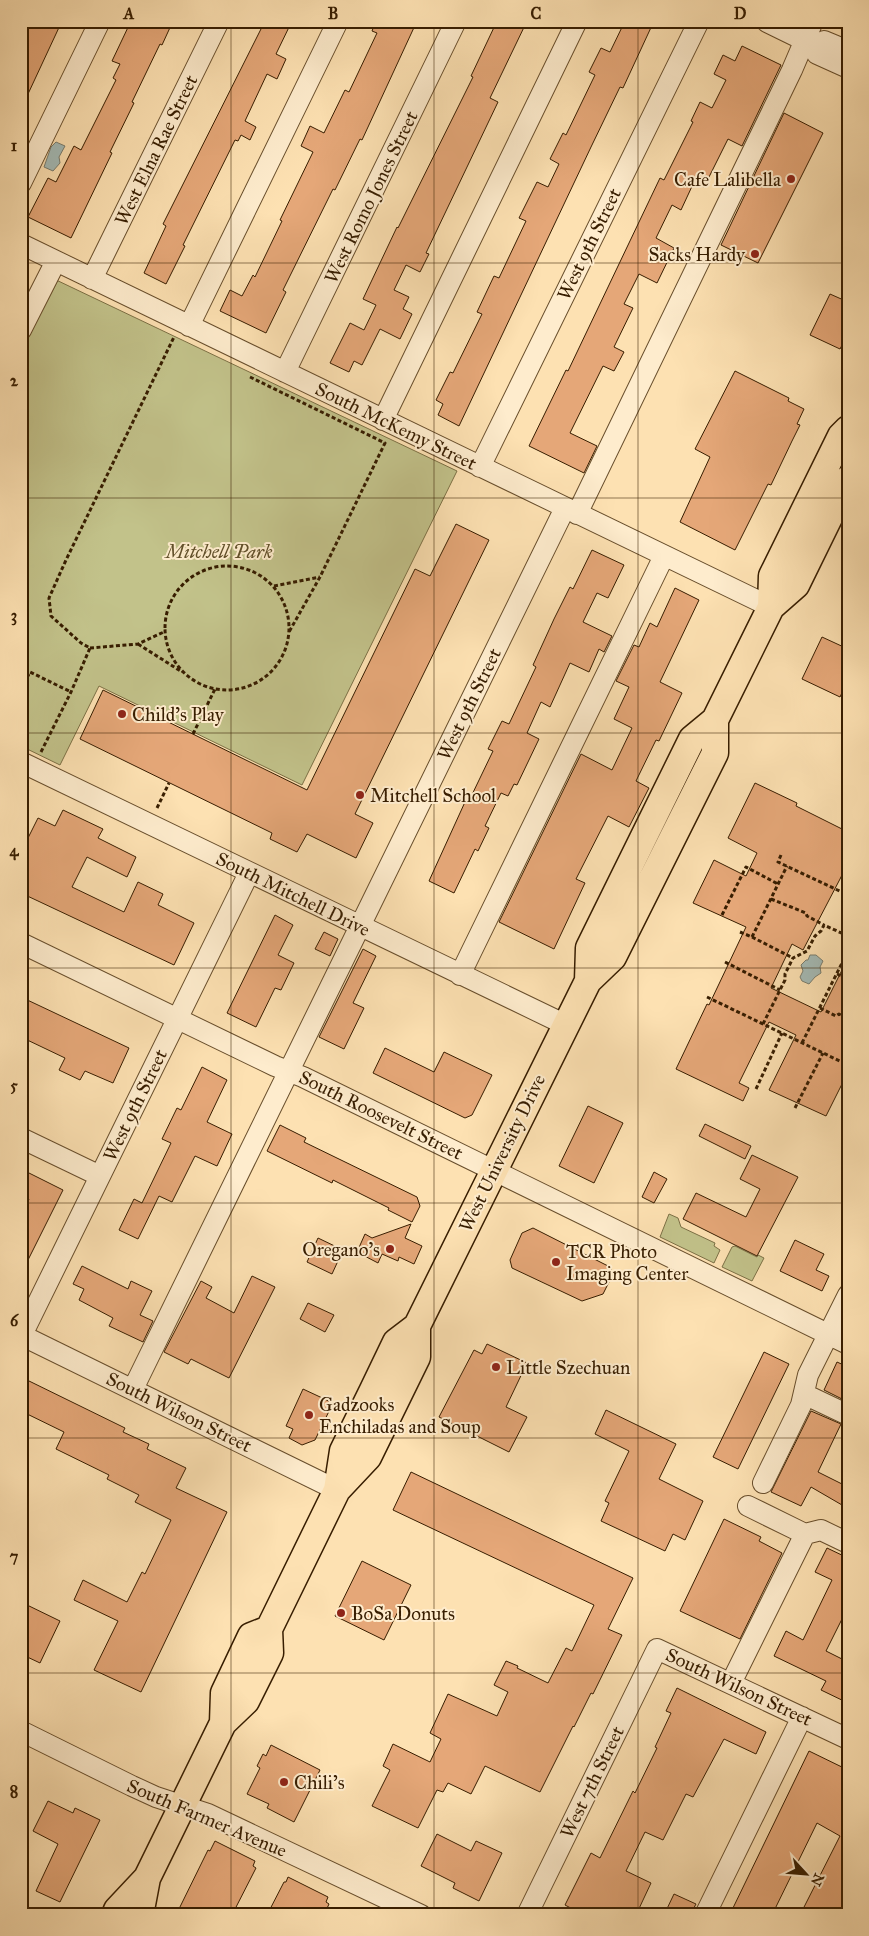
<svg xmlns="http://www.w3.org/2000/svg" width="869" height="1936" viewBox="0 0 869 1936" font-family="'IM FELL Great Primer',serif">
<style>
.green{fill:#c2c28a;stroke:#7c7045}
.water{fill:#a4bbb7;stroke:#787c6e}
.building{fill:#e5a778;stroke:#371d00}
.lines{fill:none;stroke-linecap:round;stroke-linejoin:round}
.minor-casing{stroke:#684e2c;stroke-width:22}
.major-casing{stroke:#371d00;stroke-width:29}
.path{stroke:#371d00;stroke-width:3;stroke-dasharray:4 2.5;stroke-linecap:butt}
.minor{stroke:#feeccd;stroke-width:20}
.major{stroke:#fde1b2;stroke-width:26}
.rail{stroke:#371d00;stroke-width:4;stroke-dasharray:9 9;stroke-linecap:butt}
.grid{fill:none;stroke:#371d00;stroke-width:1;stroke-opacity:0.55}
.poi-dot{fill:#8f2418;stroke:#feeccd;stroke-width:2}
.labels{text-anchor:middle;dominant-baseline:central;stroke-width:4;stroke-linejoin:round;paint-order:stroke}
.street-label{font-size:19px;fill:#371d00;stroke:#feeccd}
.poi-label{font-size:19px;fill:#371d00;stroke:#feeccd;text-anchor:start}
.park-label{font-size:19px;font-style:italic;fill:#614f29;stroke:#feeccd}
.neatline{fill:none;stroke:#371d00;stroke-width:2}
.grid-label{font-size:16px;text-anchor:middle;font-weight:bold;fill:#371d00}
</style>
<rect width="100%" height="100%" fill="#fde1b2"/>
<filter id="stains"><feTurbulence type="fractalNoise" baseFrequency=".004" numOctaves="4"/><feColorMatrix values="0 0 0 0 .2 0 0 0 0 .09 0 0 0 0 .02 0 0 0 .5 -.17"/></filter>
<radialGradient id="worn" r=".72"><stop offset=".6" stop-color="#630" stop-opacity="0"/><stop offset="1" stop-color="#630" stop-opacity=".3"/></radialGradient>
<path class="green" d="M 52,278 L 457,471 L 302,785 L 99,686 L 60,765 L 21,746 L 21,343 Z
M 669,1214 L 678,1218 L 681,1227 L 715,1243 L 714,1246 L 720,1250 L 714,1263 L 660,1237 Z
M 735,1246 L 757,1257 L 758,1255 L 764,1258 L 752,1281 L 722,1267 L 732,1247 Z"/>
<path class="water" d="M 56,142 L 65,146 L 59,157 L 60,163 L 53,171 L 44,167 L 51,147 Z
M 810,955 L 816,955 L 823,961 L 820,967 L 821,973 L 815,977 L 809,984 L 802,981 L 800,977 L 803,971 L 801,965 L 806,960 L 808,960 Z"/>
<path class="building" d="M 21,21 L 62,21 L 21,109 Z
M 131,21 L 173,21 L 162,45 L 160,44 L 132,102 L 134,103 L 110,152 L 112,153 L 71,238 L 28,217 L 48,178 L 56,182 L 74,146 L 81,150 L 116,80 L 113,78 L 120,64 L 112,61 Z
M 265,21 L 292,21 L 276,54 L 286,59 L 277,79 L 267,74 L 245,121 L 256,127 L 250,140 L 241,135 L 238,141 L 235,140 L 183,245 L 185,246 L 166,284 L 144,273 L 166,226 L 163,224 Z
M 376,21 L 417,21 L 362,140 L 360,139 L 335,190 L 333,189 L 283,290 L 286,292 L 266,333 L 220,311 L 230,290 L 242,296 L 253,275 L 255,277 L 282,221 L 280,220 L 313,152 L 301,146 L 310,126 L 324,133 L 345,90 L 349,92 L 377,33 L 372,31 Z
M 497,21 L 527,21 L 490,98 L 498,102 L 426,253 L 429,254 L 420,272 L 406,265 L 394,290 L 409,297 L 403,309 L 412,314 L 400,339 L 380,329 L 362,365 L 354,361 L 349,372 L 330,363 L 350,323 L 364,330 L 376,305 L 363,299 L 397,227 L 398,228 L 473,77 L 471,76 Z
M 625,21 L 654,21 L 623,88 L 620,87 L 591,147 L 459,426 L 438,415 L 443,404 L 436,400 L 450,372 L 453,373 L 482,314 L 477,312 L 494,276 L 499,278 L 526,221 L 519,218 L 537,182 L 548,187 L 559,164 L 550,159 L 563,133 L 566,135 L 595,75 L 589,72 L 601,48 L 610,52 Z
M 742,46 L 781,65 L 742,146 L 728,139 L 704,187 L 694,182 L 681,210 L 672,205 L 656,238 L 674,248 L 657,283 L 639,274 L 624,304 L 633,308 L 614,347 L 624,352 L 614,371 L 603,366 L 570,433 L 597,446 L 584,473 L 529,446 L 566,370 L 568,371 L 660,178 L 664,180 L 693,122 L 691,121 L 700,102 L 712,108 L 726,80 L 714,74 L 723,55 L 735,61 Z
M 784,113 L 823,133 L 758,263 L 721,245 Z
M 830,294 L 848,302 L 848,334 L 840,349 L 810,335 Z
M 735,371 L 789,398 L 788,401 L 804,409 L 797,424 L 800,425 L 792,441 L 771,485 L 768,484 L 735,550 L 680,522 L 710,457 L 695,449 Z
M 456,524 L 489,540 L 355,814 L 373,823 L 356,858 L 307,834 L 297,852 L 270,839 L 272,833 L 80,739 L 103,690 L 307,790 L 415,569 L 430,576 Z
M 592,550 L 624,565 L 608,598 L 597,593 L 583,622 L 612,636 L 604,652 L 599,649 L 589,672 L 570,663 L 550,707 L 541,702 L 527,733 L 539,739 L 517,785 L 514,784 L 508,796 L 501,793 L 485,826 L 489,828 L 478,851 L 475,849 L 454,893 L 429,881 L 465,802 L 468,803 L 493,751 L 488,749 L 502,721 L 509,724 L 536,667 L 533,665 L 554,619 L 570,587 L 573,589 Z
M 675,588 L 699,600 L 660,682 L 682,693 L 659,741 L 656,740 L 636,781 L 649,788 L 629,827 L 608,816 L 576,879 L 585,883 L 554,949 L 499,922 L 581,754 L 612,770 L 632,728 L 614,719 L 629,687 L 616,681 L 634,645 L 639,647 L 650,623 L 657,627 Z
M 822,637 L 848,649 L 848,680 L 840,697 L 802,679 Z
M 755,783 L 797,803 L 796,806 L 848,832 L 848,863 L 840,879 L 803,950 L 792,944 L 771,988 L 821,1012 L 848,958 L 848,1072 L 826,1116 L 769,1090 L 796,1035 L 769,1022 L 739,1083 L 749,1088 L 743,1101 L 676,1069 L 707,1004 L 709,1005 L 746,927 L 693,903 L 714,860 L 746,876 L 757,853 L 728,838 Z
M 63,810 L 103,829 L 98,838 L 136,857 L 127,877 L 87,857 L 72,887 L 124,912 L 138,882 L 163,894 L 158,905 L 194,923 L 174,965 L 21,893 L 21,852 L 38,818 L 55,826 Z
M 275,915 L 293,925 L 278,955 L 294,963 L 281,990 L 275,988 L 256,1027 L 227,1013 Z
M 324,932 L 338,939 L 330,956 L 315,949 Z
M 363,949 L 376,956 L 353,1003 L 364,1008 L 344,1049 L 319,1037 Z
M 21,997 L 129,1048 L 113,1083 L 85,1071 L 80,1080 L 59,1070 L 65,1058 L 21,1037 Z
M 385,1048 L 434,1072 L 444,1052 L 492,1075 L 472,1115 L 465,1118 L 373,1073 Z
M 202,1067 L 227,1080 L 207,1122 L 232,1134 L 217,1166 L 195,1156 L 172,1202 L 159,1196 L 138,1239 L 119,1230 L 134,1199 L 142,1203 L 171,1143 L 162,1139 L 177,1108 L 181,1110 Z
M 588,1106 L 623,1123 L 594,1183 L 559,1166 Z
M 705,1124 L 751,1146 L 745,1159 L 699,1136 Z
M 280,1125 L 306,1138 L 304,1142 L 417,1197 L 420,1206 L 412,1222 L 388,1210 L 389,1208 L 333,1180 L 332,1183 L 267,1151 Z
M 752,1155 L 798,1177 L 757,1256 L 683,1219 L 696,1193 L 746,1217 L 760,1189 L 740,1179 Z
M 21,1169 L 63,1190 L 21,1274 L 21,1217 L 29,1199 L 21,1195 Z
M 654,1172 L 667,1179 L 654,1203 L 642,1197 Z
M 411,1224 L 405,1238 L 422,1246 L 414,1264 L 399,1257 L 398,1261 L 382,1254 L 378,1263 L 357,1252 L 365,1234 L 372,1238 Z
M 533,1228 L 610,1267 L 613,1274 L 603,1294 L 582,1301 L 512,1268 L 510,1260 L 522,1233 Z
M 318,1238 L 343,1250 L 332,1274 L 307,1262 Z
M 795,1240 L 824,1254 L 816,1270 L 829,1276 L 822,1291 L 780,1271 Z
M 82,1266 L 128,1289 L 131,1281 L 152,1291 L 140,1315 L 153,1321 L 143,1342 L 109,1326 L 113,1318 L 79,1300 L 84,1289 L 73,1284 Z
M 252,1276 L 275,1287 L 229,1378 L 191,1359 L 188,1364 L 164,1352 L 201,1281 L 212,1287 L 206,1298 L 234,1313 Z
M 308,1303 L 334,1315 L 325,1332 L 300,1319 Z
M 487,1344 L 527,1363 L 506,1407 L 527,1417 L 509,1452 L 439,1417 L 474,1350 L 482,1354 Z
M 764,1352 L 789,1364 L 738,1469 L 713,1457 Z
M 837,1362 L 848,1367 L 848,1402 L 824,1390 Z
M 27,1380 L 125,1428 L 123,1432 L 149,1444 L 147,1449 L 186,1468 L 176,1488 L 227,1512 L 141,1692 L 94,1670 L 118,1621 L 74,1600 L 83,1580 L 127,1602 L 142,1572 L 145,1574 L 171,1520 L 135,1502 L 139,1495 L 107,1479 L 109,1475 L 56,1449 L 64,1432 L 21,1411 L 21,1391 Z
M 303,1389 L 333,1403 L 315,1440 L 302,1445 L 289,1438 L 293,1429 L 286,1426 Z
M 606,1410 L 676,1444 L 659,1479 L 703,1501 L 685,1540 L 673,1534 L 665,1551 L 601,1521 L 609,1503 L 605,1501 L 629,1451 L 595,1434 Z
M 811,1411 L 841,1424 L 818,1472 L 848,1487 L 848,1495 L 842,1505 L 811,1487 L 801,1506 L 771,1492 Z
M 411,1472 L 633,1578 L 608,1629 L 622,1635 L 593,1694 L 591,1693 L 574,1727 L 573,1726 L 540,1792 L 485,1766 L 471,1794 L 448,1783 L 443,1792 L 437,1790 L 418,1828 L 372,1806 L 390,1770 L 383,1766 L 393,1744 L 430,1762 L 441,1739 L 430,1733 L 448,1694 L 497,1716 L 508,1692 L 494,1685 L 506,1661 L 518,1666 L 517,1668 L 548,1683 L 566,1648 L 572,1651 L 594,1605 L 393,1510 Z
M 724,1519 L 761,1537 L 759,1541 L 782,1553 L 740,1639 L 680,1611 Z
M 827,1548 L 848,1558 L 848,1607 L 826,1651 L 848,1662 L 848,1703 L 821,1690 L 826,1681 L 774,1656 L 786,1631 L 803,1640 L 832,1580 L 815,1572 Z
M 362,1561 L 411,1585 L 384,1640 L 335,1616 Z
M 25,1604 L 60,1621 L 40,1663 L 21,1654 L 21,1612 Z
M 677,1688 L 766,1732 L 756,1754 L 724,1739 L 693,1797 L 686,1794 L 663,1840 L 645,1832 L 626,1871 L 651,1883 L 636,1915 L 584,1915 L 565,1905 L 591,1853 L 600,1858 L 633,1791 L 635,1793 L 657,1748 L 655,1747 L 671,1713 L 666,1711 Z
M 271,1745 L 320,1770 L 294,1822 L 267,1808 L 269,1804 L 247,1794 L 260,1768 L 257,1766 L 263,1754 L 266,1756 Z
M 809,1751 L 848,1770 L 848,1908 L 845,1915 L 800,1915 L 840,1836 L 817,1823 L 772,1915 L 743,1915 L 732,1910 Z
M 48,1801 L 73,1813 L 75,1808 L 100,1820 L 60,1902 L 36,1891 L 58,1844 L 33,1831 Z
M 437,1834 L 471,1851 L 476,1841 L 502,1853 L 479,1901 L 453,1888 L 455,1883 L 421,1866 Z
M 215,1841 L 255,1861 L 253,1866 L 256,1868 L 232,1915 L 176,1915 L 208,1850 L 210,1851 Z
M 288,1877 L 328,1897 L 326,1902 L 329,1904 L 324,1915 L 267,1915 L 284,1882 L 286,1882 Z
M 674,1894 L 696,1904 L 690,1915 L 664,1915 Z"/>
<g class="lines">
<g class="minor-casing">
<path id="minor" d="M 767,22 L 814,45
M 816,46 L 817,54 L 848,68
M 816,46 L 824,41 L 848,51
M 21,183 L 100,21
M 21,244 L 771,607
M 92,279 L 219,21
M 189,326 L 338,21
M 21,330 L 56,261
M 285,372 L 456,21
M 383,420 L 577,21
M 480,467 L 699,21
M 577,514 L 792,70 L 813,21
M 21,762 L 566,1025
M 21,943 L 275,1066 L 303,1077 L 848,1344
M 460,975 L 664,556
M 21,1138 L 100,1176
M 21,1335 L 337,1490
M 21,1337 L 249,873
M 133,1389 L 565,508
M 804,1394 L 844,1413
M 763,1483 L 801,1405 L 808,1375 L 848,1295
M 748,1506 L 805,1534 L 821,1530 L 848,1543
M 731,1683 L 805,1534
M 21,1731 L 132,1786 L 156,1797 L 208,1814 L 421,1915
M 527,1915 L 657,1649 L 848,1739
M 705,1915 L 802,1717"/>
</g>
<g class="major-casing">
<path id="major" d="M 771,607 L 772,576 L 841,436 L 848,429
M 588,981 L 589,948 L 692,739 L 715,720 L 771,607 L 796,585 L 848,479
M 337,1490 L 343,1451 L 373,1390 L 396,1342 L 417,1326
M 223,1723 L 224,1693 L 251,1636 L 269,1629
M 115,1915 L 117,1910 L 147,1878
M 140,1915 L 147,1878 L 223,1723 L 246,1701 L 270,1653 L 269,1629 L 337,1490 L 368,1457 L 417,1357 L 417,1326 L 588,981 L 613,957 L 715,753 L 715,720"/>
</g>
<path class="path" d="M 250,377 L 385,443 L 320,577 L 289,632
M165 628a62 62 0 1 1 124 0a62 62 0 1 1-124 0Z
M 274,586 L 320,577
M 138,644 L 182,672
M 90,648 L 138,644 L 166,631
M 21,689 L 30,672 L 71,692
M 193,734 L 215,689
M 41,752 L 71,692 L 90,648 L 81,643 L 51,616 L 49,598 L 66,560 L 174,337
M 157,808 L 169,783
M 781,855 L 778,862 L 848,895
M 771,899 L 806,913 L 807,916 L 824,925
M 722,915 L 746,867 L 778,884
M 740,932 L 752,937 L 787,866
M 752,937 L 793,958
M 725,962 L 780,990
M 837,974 L 848,979
M 707,997 L 848,1065
M 820,1008 L 836,1016 L 839,1014 L 848,1019
M 763,1024 L 785,980 L 785,974 L 793,958 L 807,951 L 815,936 L 821,931 L 824,925 L 848,936
M 802,1043 L 848,951
M 756,1089 L 782,1033
M 795,1108 L 823,1053"/>
<use href="#minor" class="minor"/>
<use href="#major" class="major"/>
<path class="rail" d="M 21,1908 L 34,1915"/>
</g>
<path class="grid" d="M 231,21 L 231,1915M 434,21 L 434,1915M 638,21 L 638,1915M 21,263 L 848,263M 21,498 L 848,498M 21,733 L 848,733M 21,968 L 848,968M 21,1203 L 848,1203M 21,1438 L 848,1438M 21,1673 L 848,1673"/>
<g class="poi-dot">
<circle cx="791" cy="179" r="5"/>
<circle cx="755" cy="254" r="5"/>
<circle cx="122" cy="714" r="5"/>
<circle cx="360" cy="795" r="5"/>
<circle cx="390" cy="1249" r="5"/>
<circle cx="556" cy="1262" r="5"/>
<circle cx="496" cy="1367" r="5"/>
<circle cx="309" cy="1415" r="5"/>
<circle cx="341" cy="1613" r="5"/>
<circle cx="284" cy="1782" r="5"/>
</g>
<g class="labels">
<g class="street-label">
<text transform="translate(156 150) rotate(-64)">West Elna Rae Street</text>
<text transform="translate(371 197) rotate(-64)">West Romo Jones Street</text>
<text transform="translate(589 244) rotate(-64)">West 9th Street</text>
<text transform="translate(396 426) rotate(26)">South McKemy Street</text>
<text transform="translate(469 704) rotate(-64)">West 9th Street</text>
<text transform="translate(293 894) rotate(26)">South Mitchell Drive</text>
<text transform="translate(135 1105) rotate(-64)">West 9th Street</text>
<text transform="translate(381 1115) rotate(26)">South Roosevelt Street</text>
<text transform="translate(502 1153) rotate(-64)">West University Drive</text>
<text transform="translate(179 1412) rotate(26)">South Wilson Street</text>
<text transform="translate(739 1687) rotate(25)">South Wilson Street</text>
<text transform="translate(592 1782) rotate(-64)">West 7th Street</text>
<text transform="translate(207 1818) rotate(23)">South Farmer Avenue</text>
</g>
<g class="poi-label">
<text x="781" y="179" text-anchor="end">Cafe Lalibella</text>
<text x="745" y="254" text-anchor="end">Sacks Hardy</text>
<text x="132" y="714">Child's Play</text>
<text x="370" y="795">Mitchell School</text>
<text x="380" y="1249" text-anchor="end">Oregano's</text>
<text x="566" y="1251">TCR Photo<tspan x="566" dy="22">Imaging Center</tspan></text>
<text x="506" y="1367">Little Szechuan</text>
<text x="319" y="1404">Gadzooks<tspan x="319" dy="22">Enchiladas and Soup</tspan></text>
<text x="351" y="1613">BoSa Donuts</text>
<text x="294" y="1782">Chili's</text>
</g>
<g class="park-label">
<text x="219" y="551">Mitchell Park</text>
</g>
</g>
<rect width="869" height="1936" fill="none" stroke="#fde1b2" stroke-width="55"/>
<g transform="translate(806 1874) rotate(116)" stroke="#feeccd" stroke-width="4" paint-order="stroke">
<path d="M0-4L9 19L0 12L-9 19Z" fill="#371d00"/>
<text y="-8" font-size="14" font-weight="bold" text-anchor="middle" fill="#371d00">N</text>
</g>
<rect x="28" y="28" width="814" height="1880" class="neatline"/>
<g class="grid-label">
<text x="129" y="19">A</text>
<text x="333" y="19">B</text>
<text x="536" y="19">C</text>
<text x="740" y="19">D</text>
<text x="14" y="151">1</text>
<text x="14" y="386">2</text>
<text x="14" y="621">3</text>
<text x="14" y="856">4</text>
<text x="14" y="1091">5</text>
<text x="14" y="1326">6</text>
<text x="14" y="1562">7</text>
<text x="14" y="1797">8</text>
</g>
<rect width="100%" height="100%" filter="url(#stains)"/>
<rect width="100%" height="100%" fill="url(#worn)"/>
</svg>
